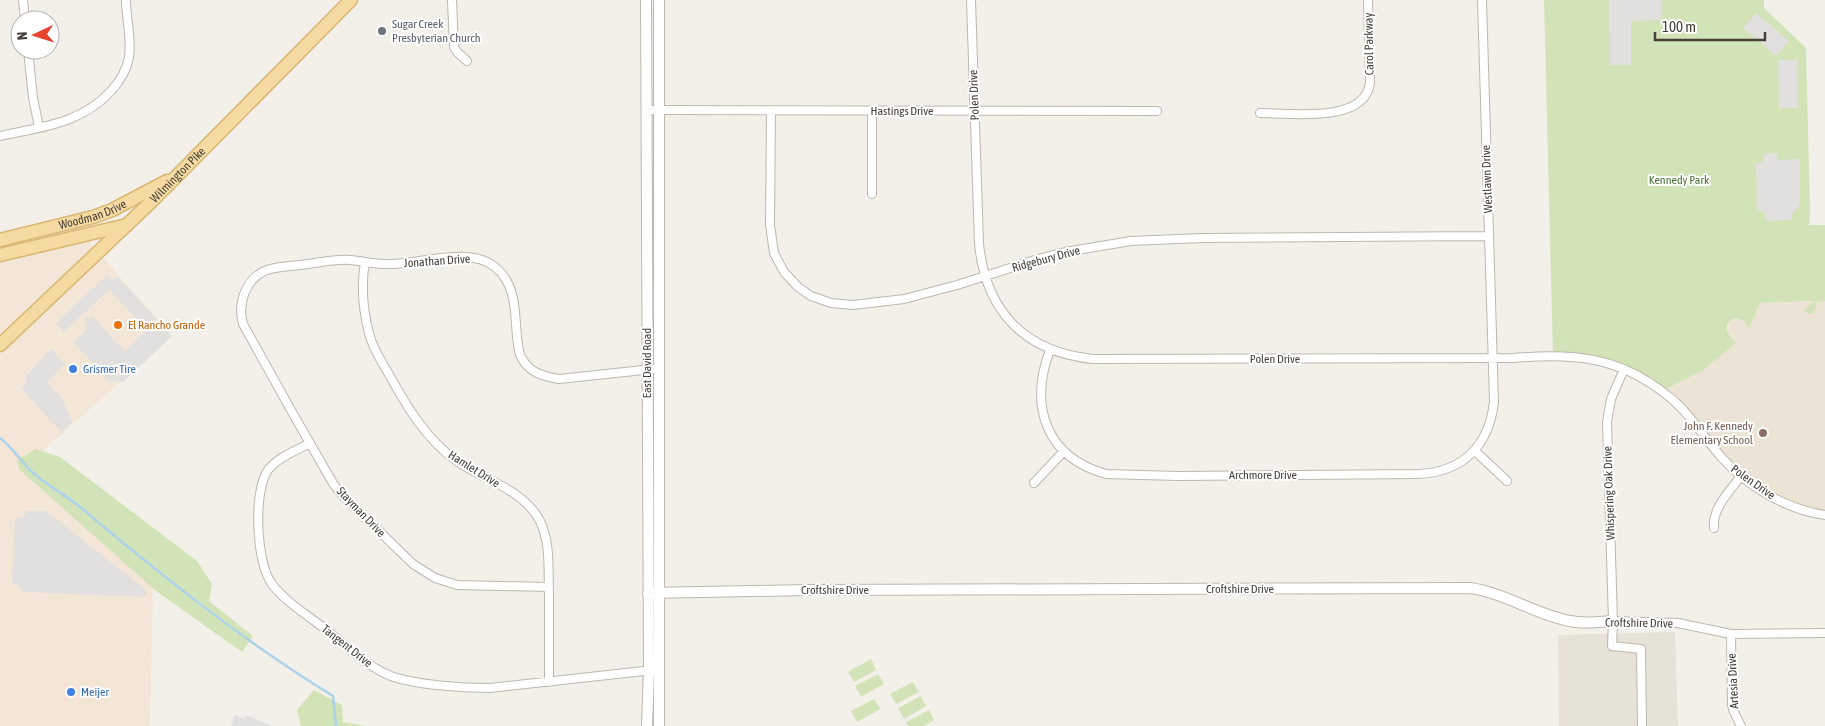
<svg xmlns="http://www.w3.org/2000/svg" width="1825" height="726" viewBox="0 0 1825 726" font-family="'Asap Condensed',sans-serif">
<style>
.residential{fill:#e7e2d8}
.commercial{fill:#f3e6d7}
.education{fill:#ebe4d5}
.green{fill:#d1e3b7}
.parking{fill:#e2e0de}
.lines{fill:none;stroke-linecap:round;stroke-linejoin:round}
.stream{stroke:#acd3ea;stroke-width:2.5}
.minor-casing{stroke:#beb7ad;stroke-width:10}
.tertiary-casing{stroke:#beb7ad;stroke-width:12}
.primary-casing{stroke:#d9b672;stroke-width:15}
.minor{stroke:#fff;stroke-width:8}
.tertiary{stroke:#fff;stroke-width:10}
.primary{stroke:#f5daa1;stroke-width:12}
.worship-dot{fill:#6b7280;stroke:#fff;stroke-width:2}
.food-dot{fill:#e8710a;stroke:#fff;stroke-width:2}
.shop-dot{fill:#3f7fe0;stroke:#fff;stroke-width:2}
.education-dot{fill:#8d6e63;stroke:#fff;stroke-width:2}
.labels{text-anchor:middle;dominant-baseline:central;stroke-width:4;stroke-linejoin:round;paint-order:stroke}
.worship-label{font-size:12px;fill:#5b616d;stroke:#fff;text-anchor:start}
.street-label{font-size:12px;fill:#474139;stroke:#fff}
.park-label{font-size:12px;fill:#4c7331;stroke:#fff}
.food-label{font-size:12px;fill:#c56008;stroke:#fff;text-anchor:start}
.shop-label{font-size:12px;fill:#366cbe;stroke:#fff;text-anchor:start}
.education-label{font-size:12px;fill:#785e54;stroke:#fff;text-anchor:end}
</style>
<rect width="100%" height="100%" fill="#f3f0ea"/>
<path class="residential" d="M 1675,632 L 1678,726 L 1559,726 L 1558,635 Z"/>
<path class="commercial" d="M 83,235 L 172,336 L 21,470 L 153,585 L 150,726 L 0,726 L 0,257 Z"/>
<path class="education" d="M 1825,301 L 1825,515 L 1804,510 L 1741,476 L 1662,391 L 1700,372 L 1733,339 L 1727,333 L 1729,322 L 1733,319 L 1741,319 L 1745,321 L 1749,328 L 1760,303 Z"/>
<path class="green" d="M 1544,0 L 1764,0 L 1764,8 L 1806,48 L 1810,212 L 1809,225 L 1825,225 L 1825,301 L 1814,302 C 1817,306 1816,310 1812,314 L 1808,314 L 1804,310 L 1814,301 L 1760,303 L 1749,328 L 1750,331 C 1746,321 1741,316 1731,320 C 1722,330 1730,335 1736,343 L 1700,372 L 1662,391 L 1624,369 L 1553,356 Z
M 36,449 L 60,457 L 197,561 L 212,584 L 209,601 L 253,636 L 242,652 L 156,591 L 20,470 L 17,460 Z
M 871,659 L 876,670 L 854,682 L 848,672 Z
M 878,674 L 884,684 L 861,697 L 855,686 Z
M 913,682 L 919,692 L 896,704 L 890,694 Z
M 314,690 L 342,705 L 343,722 L 366,726 L 301,726 L 297,710 Z
M 921,696 L 926,706 L 904,719 L 898,708 Z
M 874,699 L 880,709 L 857,722 L 851,711 Z
M 929,710 L 934,720 L 924,726 L 908,726 L 906,722 Z"/>
<path class="parking" d="M 1609,0 L 1662,0 L 1662,20 L 1631,21 L 1631,65 L 1610,65 Z
M 1756,13 L 1789,41 L 1776,56 L 1743,28 Z
M 1778,60 L 1797,60 L 1798,108 L 1779,108 Z
M 1777,153 L 1778,160 L 1800,159 L 1800,204 L 1792,215 L 1792,220 L 1765,221 L 1765,214 L 1763,211 L 1757,211 L 1756,163 L 1763,162 L 1764,154 Z
M 107,275 L 112,280 L 117,276 L 172,336 L 123,382 L 107,380 L 73,342 L 86,330 L 85,318 L 93,317 L 125,351 L 147,330 L 112,293 L 111,288 L 64,332 L 56,323 Z
M 51,349 L 65,364 L 47,382 L 62,398 L 72,423 L 62,432 L 21,389 L 26,384 L 26,376 Z
M 27,511 L 46,511 L 146,590 L 146,597 L 22,592 L 18,585 L 12,585 L 15,518 L 22,518 Z
M 235,715 L 244,719 L 246,715 L 272,726 L 231,726 Z"/>
<g class="lines">
<path class="stream" d="M 0,438 C 12,447 20,460 31,471 C 46,485 64,494 80,507 C 161,575 243,641 333,696 L 336,726"/>
<g class="minor-casing">
<path id="minor" d="M 23,0 L 25,20
M 452,0 L 454,47 L 457,52 L 467,61
M 971,0 L 979,244 C 986,311 1024,352 1093,359 L 1513,358 C 1573,353 1619,356 1668,396 C 1690,413 1704,438 1723,459 C 1748,487 1788,510 1825,515
M 28,50 L 33,98 L 39,127
M 647,110 L 1157,111
M 771,110 L 770,225 L 774,253 L 784,272 L 798,287 L 811,296 L 831,303 L 853,305 L 904,299 L 957,285 L 1035,260 L 1065,252 L 1131,241 L 1202,238 L 1489,236
M 1260,113 C 1290,113 1365,124 1370,83 L 1368,0
M 0,136 C 41,127 81,124 111,91 C 120,81 127,70 129,57 C 132,39 126,19 126,0
M 872,194 L 872,110
M 365,262 C 361,285 363,310 369,333 C 372,347 380,359 387,371 C 406,405 425,439 458,462 C 485,480 524,490 540,521 C 551,544 548,570 549,595 C 549,624 549,653 549,682
M 1050,350 C 1029,405 1045,457 1106,474 L 1178,476 L 1418,474 C 1463,472 1489,446 1494,402 L 1482,0
M 1624,369 L 1611,399 L 1607,422 L 1613,621 L 1612,646 L 1641,649 L 1642,726
M 310,443 C 296,451 278,457 268,470 C 253,491 256,563 272,584 C 286,603 311,617 330,633 C 349,648 368,667 391,676 C 416,685 463,688 489,688 L 653,670
M 1475,451 L 1507,481
M 1034,483 L 1064,451
M 1714,528 C 1712,508 1730,491 1741,476
M 549,587 L 457,585 L 435,578 L 413,564 L 347,500 L 334,485 L 292,412 L 243,324 C 237,303 246,278 267,270 C 280,266 295,266 308,264 C 322,262 336,259 350,260 C 364,261 377,265 391,264 C 420,264 470,246 495,267 C 522,289 512,325 520,355 C 528,372 541,376 559,379 L 653,369
M 1613,621 L 1678,623 L 1731,634 L 1825,633
M 1731,634 L 1732,705 L 1734,712 L 1741,726"/>
</g>
<g class="tertiary-casing">
<path id="tertiary" d="M 646,0 L 649,670 L 647,726
M 659,0 L 659,726
M 648,593 L 810,590 L 1470,588 C 1506,593 1536,615 1570,621 C 1585,624 1599,622 1613,621"/>
</g>
<g class="primary-casing">
<g id="primary">
<path id="s1" d="M 0,240 L 93,217 L 112,210 L 167,181"/>
<path d="M 0,255 L 127,225"/>
<path id="s2" d="M 0,345 L 152,201 L 351,0"/>
</g>
</g>
<use href="#minor" class="minor"/>
<use href="#tertiary" class="tertiary"/>
<use href="#primary" class="primary"/>
</g>
<circle class="worship-dot" cx="382" cy="31" r="5"/>
<circle class="food-dot" cx="118" cy="325" r="5"/>
<g class="shop-dot">
<circle cx="73" cy="369" r="5"/>
<circle cx="71" cy="692" r="5"/>
</g>
<circle class="education-dot" cx="1763" cy="433" r="5"/>
<g class="labels">
<g class="worship-label">
<text x="392" y="24">Sugar Creek<tspan x="392" dy="14">Presbyterian Church</tspan></text>
</g>
<g class="street-label">
<text transform="translate(1369 44) rotate(-91)">Carol Parkway</text>
<text transform="translate(974 95) rotate(-92)">Polen Drive</text>
<text x="902" y="111">Hastings Drive</text>
<text stroke="none"><textPath href="#s2" startOffset="246">Wilmington Pike</textPath></text>
<text transform="translate(1487 179) rotate(-92)">Westlawn Drive</text>
<text stroke="none"><textPath href="#s1" startOffset="96">Woodman Drive</textPath></text>
<text transform="translate(1046 259) rotate(-15)">Ridgebury Drive</text>
<text transform="translate(437 261) rotate(-4)">Jonathan Drive</text>
<text x="1275" y="359">Polen Drive</text>
<text transform="translate(647 363) rotate(-90)">East David Road</text>
<text transform="translate(474 469) rotate(32)">Hamlet Drive</text>
<text x="1263" y="475">Archmore Drive</text>
<text transform="translate(1753 482) rotate(35)">Polen Drive</text>
<text transform="translate(1609 493) rotate(-92)">Whispering Oak Drive</text>
<text transform="translate(361 512) rotate(46)">Stayman Drive</text>
<text x="1240" y="589">Croftshire Drive</text>
<text x="835" y="590">Croftshire Drive</text>
<text transform="translate(1639 623) rotate(1)">Croftshire Drive</text>
<text transform="translate(347 646) rotate(38)">Tangent Drive</text>
<text transform="translate(1733 681) rotate(-93)">Artesia Drive</text>
</g>
<g class="park-label">
<text x="1679" y="180">Kennedy Park</text>
</g>
<g class="food-label">
<text x="128" y="325">El Rancho Grande</text>
</g>
<g class="shop-label">
<text x="83" y="369">Grismer Tire</text>
<text x="81" y="692">Meijer</text>
</g>
<g class="education-label">
<text x="1753" y="426">John F. Kennedy<tspan x="1753" dy="14">Elementary School</tspan></text>
</g>
</g>
<g transform="translate(35 35) rotate(266)"><circle r="24" fill="#ffffff" stroke="#b5b3b0"/>
<path d="M0-4L9 19L0 12L-9 19Z" fill="#e6442f"/>
<text y="-8" font-size="14" font-weight="bold" text-anchor="middle" fill="#474139">N</text>
</g>
<path d="M1655 32v8h110v-8" fill="none" stroke="#474139" stroke-width="2.5"/>
<text x="1662" y="32" font-size="15" fill="#474139" stroke="#ffffff" stroke-width="4" paint-order="stroke">100 m</text>
</svg>
